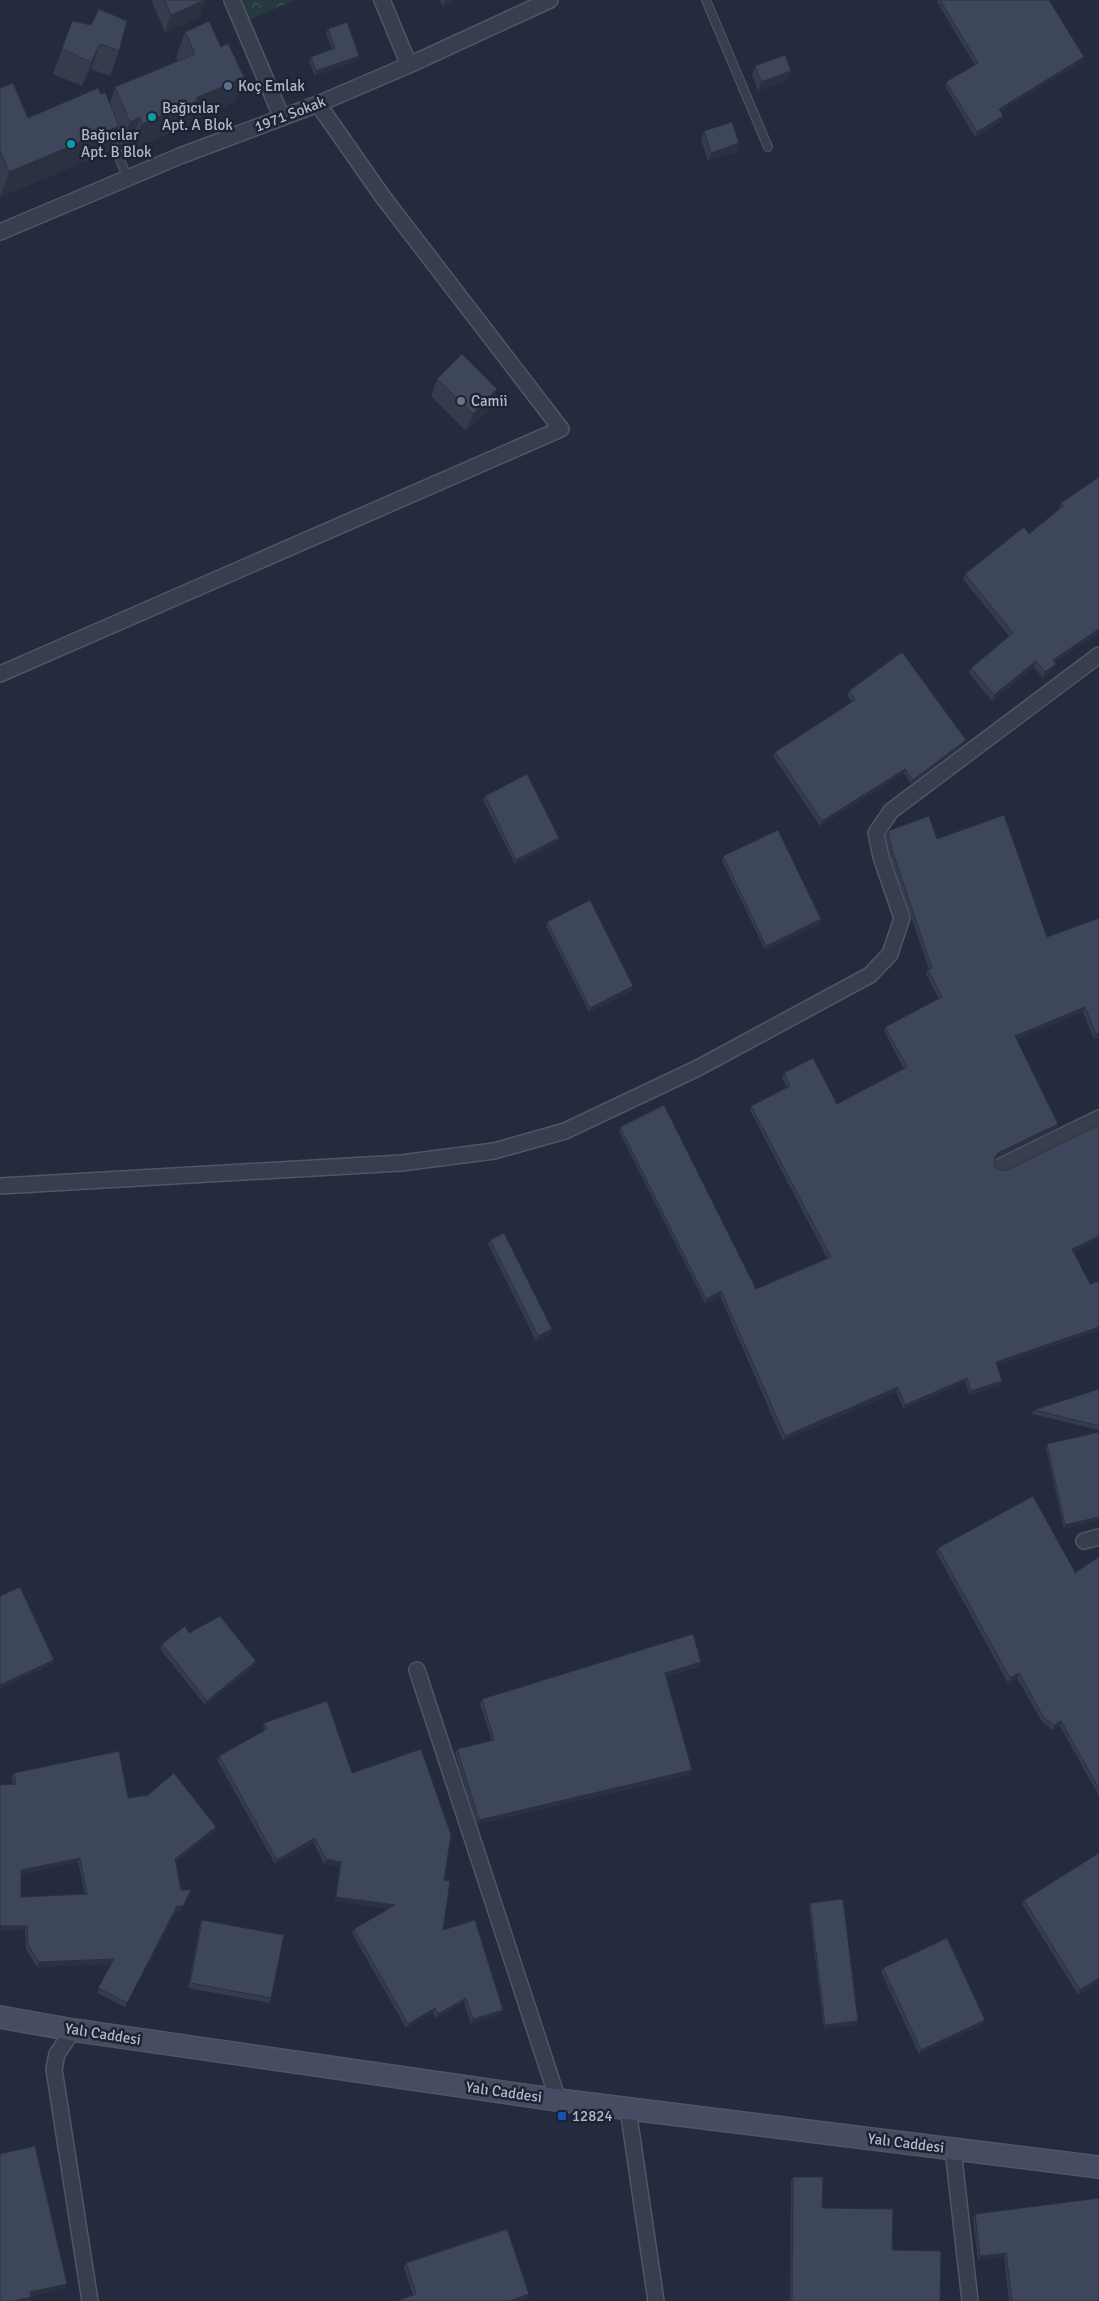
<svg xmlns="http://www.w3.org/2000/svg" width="1099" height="2301" viewBox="0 0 1099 2301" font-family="Signika,sans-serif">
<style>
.forest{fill:url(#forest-crowns)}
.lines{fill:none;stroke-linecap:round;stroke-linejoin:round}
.lane-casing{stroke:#505666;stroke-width:10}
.street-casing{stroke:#505666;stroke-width:18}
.secondary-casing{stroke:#505666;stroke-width:24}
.lane{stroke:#383e4e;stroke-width:8}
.street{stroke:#383e4e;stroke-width:15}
.secondary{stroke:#464c61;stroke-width:21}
.wall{fill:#353c4e;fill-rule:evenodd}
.shaded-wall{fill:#2b3140}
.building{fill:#3e465b;stroke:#2b3140;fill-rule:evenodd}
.service-dot{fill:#5c6f8a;stroke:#1d2333;stroke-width:2}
.culture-dot{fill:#0f9aa8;stroke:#1d2333;stroke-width:2}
.worship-dot{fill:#6b7280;stroke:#1d2333;stroke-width:2}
.transit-dot{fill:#1a4fb4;stroke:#1d2333;stroke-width:2}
.labels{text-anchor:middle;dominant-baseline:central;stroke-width:5;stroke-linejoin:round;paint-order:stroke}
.poi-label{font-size:15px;fill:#b4b9c9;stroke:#1d2333;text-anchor:start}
.street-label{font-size:15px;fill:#b4b9c9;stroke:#1d2333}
</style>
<defs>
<pattern id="forest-crowns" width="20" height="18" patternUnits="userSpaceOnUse" patternTransform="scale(1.25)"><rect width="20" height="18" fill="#26393f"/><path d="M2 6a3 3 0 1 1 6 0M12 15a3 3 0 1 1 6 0" fill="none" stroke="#435459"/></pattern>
</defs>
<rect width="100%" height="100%" fill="#242b3e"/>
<path class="forest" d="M 241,0 L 295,0 L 249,20 Z"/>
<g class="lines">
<g class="lane-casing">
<path id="lane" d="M 706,0 L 768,147
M 109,133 L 128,179"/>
</g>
<g class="street-casing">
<path id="street" d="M 232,0 L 282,118
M 382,0 L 409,65
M 0,232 L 180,156 L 318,104 L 409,65 L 550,0
M 0,674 L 561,429 L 383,197 L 318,104
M 1001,1166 L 1099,1118
M 0,1186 L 401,1163 L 494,1151 L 565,1131 L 698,1068 L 870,975 L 890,954 L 902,918 L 881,857 L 876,833 L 891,811 L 1099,655
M 1084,1541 L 1099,1537
M 417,1670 L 558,2100
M 73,2030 L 57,2054 L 54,2069 L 90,2301
M 628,2109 L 656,2301
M 953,2149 L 970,2301"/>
</g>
<g class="secondary-casing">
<path id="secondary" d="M 0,2017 L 73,2030 L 558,2100 L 1099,2167"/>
</g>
<use href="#lane" class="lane"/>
<use href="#street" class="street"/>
<use href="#secondary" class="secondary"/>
</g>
<path class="wall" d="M 151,0 L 205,0 L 199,18 L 165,32 Z
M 440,0 L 455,0 L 443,6 Z
M 938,0 L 1049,0 L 1084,57 L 1082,62 L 1000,111 L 1003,116 L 1002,121 L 975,137 L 945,86 L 946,82 L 975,65 L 937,2 Z
M 72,21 L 119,51 L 110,76 L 91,69 L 82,86 L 53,74 Z
M 328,29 L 359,56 L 357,61 L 315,76 L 309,61 L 311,57 L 332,49 L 326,33 Z
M 185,32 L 235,102 L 190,122 L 188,126 L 133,149 L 131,142 L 121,146 L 116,135 L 110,151 L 0,197 L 0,88 L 28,118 L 110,103 L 115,87 L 178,61 L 176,57 Z
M 755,66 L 791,71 L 787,80 L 758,91 L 752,75 Z
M 704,131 L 739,143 L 736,152 L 708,161 L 701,140 Z
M 437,379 L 497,389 L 491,406 L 466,431 L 431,396 Z
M 1099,477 L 1054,669 L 1043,678 L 1034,667 L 992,701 L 969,673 L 971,668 L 1009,636 L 963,579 L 965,574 L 1029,534 L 1060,509 L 1059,508 L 1061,503 Z
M 849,691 L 964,744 L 911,784 L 904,773 L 820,826 L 773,756 L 775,752 L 852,702 L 847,695 Z
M 485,796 L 557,843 L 515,864 L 483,800 Z
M 888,831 L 937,839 L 1047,937 L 1099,918 L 1099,1037 L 1094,1039 L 1083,1012 L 1016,1039 L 1058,1124 L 1056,1128 L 997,1158 L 994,1160 L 994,1165 L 1074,1252 L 1090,1284 L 1099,1281 L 1099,1330 L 997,1365 L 1002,1381 L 1001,1385 L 970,1395 L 965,1382 L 904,1409 L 896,1392 L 783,1441 L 720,1296 L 705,1303 L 619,1131 L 620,1127 L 756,1289 L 827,1258 L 750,1110 L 751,1106 L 787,1087 L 782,1078 L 784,1073 L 837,1104 L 904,1069 L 884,1031 L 885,1027 L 939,999 L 926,974 L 928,970 L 929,969 L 890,855 L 886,835 Z
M 723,856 L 821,919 L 820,924 L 765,950 L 722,861 Z
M 547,922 L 633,986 L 631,991 L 589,1012 L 546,926 Z
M 490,1240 L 552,1329 L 550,1334 L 536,1341 L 488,1244 Z
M 1099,1389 L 1099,1430 L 1032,1414 L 1034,1410 Z
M 1099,1432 L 1064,1529 L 1046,1448 L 1047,1444 Z
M 938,1548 L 1075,1573 L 1099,1557 L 1099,1796 L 1060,1726 L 1053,1730 L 1042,1722 L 1017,1678 L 1008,1683 L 936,1552 Z
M 189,1633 L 255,1666 L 205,1705 L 160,1649 L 162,1644 Z
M 700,1666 L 666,1677 L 690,1775 L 477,1824 L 455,1753 L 457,1749 L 492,1741 L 480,1704 L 482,1699 Z
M 264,1723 L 352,1773 L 444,1880 L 443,1930 L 501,2014 L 471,2024 L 464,2002 L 436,2018 L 433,2013 L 406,2028 L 352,1933 L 354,1929 L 389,1909 L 335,1901 L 340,1866 L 324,1864 L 314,1843 L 275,1864 L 217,1760 L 219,1756 L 264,1731 L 263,1727 Z
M 14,1773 L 128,1798 L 215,1831 L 175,1862 L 181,1890 L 191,1890 L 181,1910 L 176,1911 L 125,2007 L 97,1993 L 111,1964 L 37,1967 L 26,1949 L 25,1930 L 0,1931 L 0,1785 L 13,1784 L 12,1777 ZM 78,1862 L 85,1894 L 21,1897 L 21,1874 Z
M 1099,1853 L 1099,1982 L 1078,1995 L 1022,1904 L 1024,1900 Z
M 810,1903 L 857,2025 L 824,2029 L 809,1907 Z
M 202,1920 L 271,1998 L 270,2003 L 188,1988 L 200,1924 Z
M 883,1968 L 983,2024 L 919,2054 L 881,1972 Z
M 793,2177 L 822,2208 L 892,2250 L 940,2301 L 790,2301 L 791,2181 Z
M 975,2214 L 1099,2301 L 1009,2301 L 1004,2257 L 978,2260 L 973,2218 Z
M 406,2263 L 528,2299 L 521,2301 L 397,2301 L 413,2295 L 404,2268 Z"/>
<path class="shaded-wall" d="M 205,0 L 199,18 L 165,32 L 171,15 Z
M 445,0 L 455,0 L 443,6 Z
M 100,44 L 91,69 L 82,86 L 91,62 Z
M 359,56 L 357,61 L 315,76 L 316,71 Z
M 1084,57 L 1082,62 L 997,113 L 999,109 Z
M 791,71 L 787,80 L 758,91 L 761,82 Z
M 244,77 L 235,102 L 190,122 L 188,126 L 133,149 L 142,124 L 196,98 Z
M 1003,116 L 1002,121 L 975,137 L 977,132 Z
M 140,117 L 131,142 L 121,146 L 130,122 Z
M 119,126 L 110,151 L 0,197 L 9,172 Z
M 739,143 L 736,152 L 708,161 L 711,153 Z
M 497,389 L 491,406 L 466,431 L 473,414 Z
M 1099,629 L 1099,633 L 1051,665 L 1053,660 Z
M 1036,661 L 1034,667 L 992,701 L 994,695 Z
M 1056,664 L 1054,669 L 1043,678 L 1045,672 Z
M 966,740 L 964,744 L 911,784 L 913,780 Z
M 905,769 L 904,773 L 820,826 L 822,821 Z
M 559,838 L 557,843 L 515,864 L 516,860 Z
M 821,919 L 820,924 L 765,950 L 766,946 Z
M 633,986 L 631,991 L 589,1012 L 590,1008 Z
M 1085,1007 L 1083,1012 L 1013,1040 L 1015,1036 Z
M 1099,1033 L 1099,1037 L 1094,1039 L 1096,1034 Z
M 1058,1124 L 1056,1128 L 997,1158 L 993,1161 L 995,1157 L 998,1153 Z
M 1099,1236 L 1099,1239 L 1071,1254 L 1072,1249 Z
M 721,1291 L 720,1296 L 705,1303 L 706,1299 Z
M 1099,1327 L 1099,1330 L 994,1366 L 996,1362 Z
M 552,1329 L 550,1334 L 536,1341 L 538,1336 Z
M 967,1378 L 965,1382 L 904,1409 L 905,1405 Z
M 1002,1381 L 1001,1385 L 970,1395 L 971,1391 Z
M 898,1387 L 896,1392 L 783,1441 L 785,1436 Z
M 1099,1517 L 1099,1521 L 1064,1529 L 1065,1525 Z
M 54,1660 L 53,1664 L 0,1689 L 0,1685 Z
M 256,1661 L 255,1666 L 205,1705 L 207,1701 Z
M 701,1662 L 700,1666 L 664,1678 L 665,1673 Z
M 1019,1673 L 1017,1678 L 1008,1683 L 1010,1678 Z
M 1061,1721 L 1060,1726 L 1053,1730 L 1054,1725 Z
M 692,1770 L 690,1775 L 477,1824 L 479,1820 Z
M 216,1827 L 215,1831 L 173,1864 L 175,1859 Z
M 315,1838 L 314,1843 L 275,1864 L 277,1860 Z
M 80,1858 L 78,1862 L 19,1874 L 21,1870 Z
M 326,1859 L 341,1862 L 340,1866 L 324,1864 Z
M 191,1890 L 181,1910 L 176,1911 L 125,2007 L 177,1906 Z
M 336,1897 L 395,1905 L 393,1910 L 335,1901 Z
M 0,1926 L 27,1926 L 25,1930 L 0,1931 Z
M 114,1959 L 112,1964 L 37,1967 L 39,1962 Z
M 1099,1978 L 1099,1982 L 1078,1995 L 1080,1990 Z
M 466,1998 L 464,2002 L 436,2018 L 438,2014 Z
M 435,2008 L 433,2013 L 406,2028 L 408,2024 Z
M 503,2010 L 501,2014 L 471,2024 L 473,2019 Z
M 985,2020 L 983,2024 L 919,2054 L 921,2050 Z
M 858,2021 L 857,2025 L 824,2029 L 825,2025 Z
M 1006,2253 L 1004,2257 L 978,2260 L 980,2256 Z
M 67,2284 L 65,2288 L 29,2297 L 30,2292 Z
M 529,2294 L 528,2299 L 521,2301 L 510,2301 Z
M 31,2297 L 30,2301 L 14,2301 Z"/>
<path class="building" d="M 164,0 L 205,0 L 171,15 Z
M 940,0 L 1049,0 L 1084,57 L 999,109 L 1003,116 L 977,132 L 946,82 L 978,63 Z
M 99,9 L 127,21 L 119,51 L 100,44 L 91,62 L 62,49 L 72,21 L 91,25 Z
M 209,21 L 221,47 L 228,43 L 244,77 L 196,98 L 197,101 L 142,124 L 140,117 L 130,122 L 115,87 L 195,54 L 185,32 Z
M 347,22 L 359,56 L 316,71 L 311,57 L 335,48 L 328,29 Z
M 785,55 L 791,71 L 761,82 L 755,66 Z
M 13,83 L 28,118 L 98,88 L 101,94 L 105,92 L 119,126 L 9,172 L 0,151 L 0,88 Z
M 732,122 L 739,143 L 711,153 L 704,131 Z
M 462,354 L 497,389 L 473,414 L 437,379 Z
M 1099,477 L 1099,629 L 1053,660 L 1056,664 L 1045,672 L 1036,661 L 994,695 L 971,668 L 1013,633 L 965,574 L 1024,527 L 1029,534 L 1063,506 L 1061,503 Z
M 902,652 L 966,740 L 913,780 L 905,769 L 822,821 L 775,752 L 855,700 L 849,691 Z
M 527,774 L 559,838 L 516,860 L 485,796 Z
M 1004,815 L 1047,937 L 1099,918 L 1099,1033 L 1096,1034 L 1085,1007 L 1015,1036 L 1058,1124 L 998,1153 L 995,1157 L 994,1165 L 998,1170 L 1007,1170 L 1099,1125 L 1099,1236 L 1072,1249 L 1090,1284 L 1099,1281 L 1099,1327 L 996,1362 L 1002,1381 L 971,1391 L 967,1378 L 905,1405 L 898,1387 L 785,1436 L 721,1291 L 706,1299 L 620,1127 L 664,1105 L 756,1289 L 831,1257 L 751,1106 L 790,1086 L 784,1073 L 813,1058 L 837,1104 L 907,1067 L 885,1027 L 942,997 L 928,970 L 932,968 L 892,850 L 888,831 L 929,816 L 937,839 Z
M 778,830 L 821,919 L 766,946 L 723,856 Z
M 590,900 L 633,986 L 590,1008 L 547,922 Z
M 504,1233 L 552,1329 L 538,1336 L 490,1240 Z
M 1099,1389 L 1099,1426 L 1034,1410 Z
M 1099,1432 L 1099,1517 L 1065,1525 L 1047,1444 Z
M 1033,1496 L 1076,1574 L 1076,1572 L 1099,1557 L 1099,1789 L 1061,1721 L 1054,1725 L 1044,1718 L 1019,1673 L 1010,1678 L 938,1548 Z
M 20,1587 L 54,1660 L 0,1685 L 0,1596 Z
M 220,1616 L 256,1661 L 207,1701 L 162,1644 L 185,1626 L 189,1633 Z
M 693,1634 L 701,1662 L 665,1673 L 692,1770 L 479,1820 L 457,1749 L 494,1740 L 482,1699 Z
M 327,1701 L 352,1773 L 421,1749 L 451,1835 L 444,1880 L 450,1881 L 443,1930 L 475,1920 L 503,2010 L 473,2019 L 466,1998 L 438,2014 L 435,2008 L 408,2024 L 354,1929 L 395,1905 L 336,1897 L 341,1862 L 326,1859 L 315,1838 L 277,1860 L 219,1756 L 267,1729 L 264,1723 Z
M 119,1751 L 128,1798 L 148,1795 L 174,1773 L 216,1827 L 175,1859 L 181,1890 L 191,1890 L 183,1906 L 177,1906 L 127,2003 L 98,1988 L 114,1959 L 39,1962 L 28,1945 L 27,1926 L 0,1926 L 0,1785 L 16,1784 L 14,1773 ZM 80,1858 L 87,1894 L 21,1897 L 21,1870 Z
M 1099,1853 L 1099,1978 L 1080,1990 L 1024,1900 Z
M 843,1899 L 858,2021 L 825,2025 L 810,1903 Z
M 202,1920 L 284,1935 L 271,1998 L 190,1983 Z
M 947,1938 L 985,2020 L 921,2050 L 883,1968 Z
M 35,2146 L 67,2284 L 30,2292 L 31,2297 L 14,2301 L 0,2301 L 0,2154 Z
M 793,2177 L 823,2177 L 822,2208 L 893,2209 L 892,2250 L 941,2251 L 940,2301 L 792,2301 Z
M 1099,2198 L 1099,2301 L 1012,2301 L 1006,2253 L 980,2256 L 975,2214 Z
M 507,2229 L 529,2294 L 510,2301 L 397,2301 L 416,2294 L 406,2263 Z"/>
<circle class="service-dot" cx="228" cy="86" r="5"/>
<g class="culture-dot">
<circle cx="152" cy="117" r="5"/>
<circle cx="71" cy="144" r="5"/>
</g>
<circle class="worship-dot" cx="461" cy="401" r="5"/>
<rect class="transit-dot" x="557" y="2111" width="10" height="10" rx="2.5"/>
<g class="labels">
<g class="poi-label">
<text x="238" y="86">Koç Emlak</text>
<text x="162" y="108">Bağıcılar<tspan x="162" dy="17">Apt. A Blok</tspan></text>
<text x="81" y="135">Bağıcılar<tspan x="81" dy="17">Apt. B Blok</tspan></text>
<text x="471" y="401">Camii</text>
<text x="572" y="2116">12824</text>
</g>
<g class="street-label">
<text transform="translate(290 114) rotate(-21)">1971 Sokak</text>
<text transform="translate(103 2034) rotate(9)">Yalı Caddesi</text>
<text transform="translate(504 2092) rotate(8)">Yalı Caddesi</text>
<text transform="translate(906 2143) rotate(7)">Yalı Caddesi</text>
</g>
</g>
</svg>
